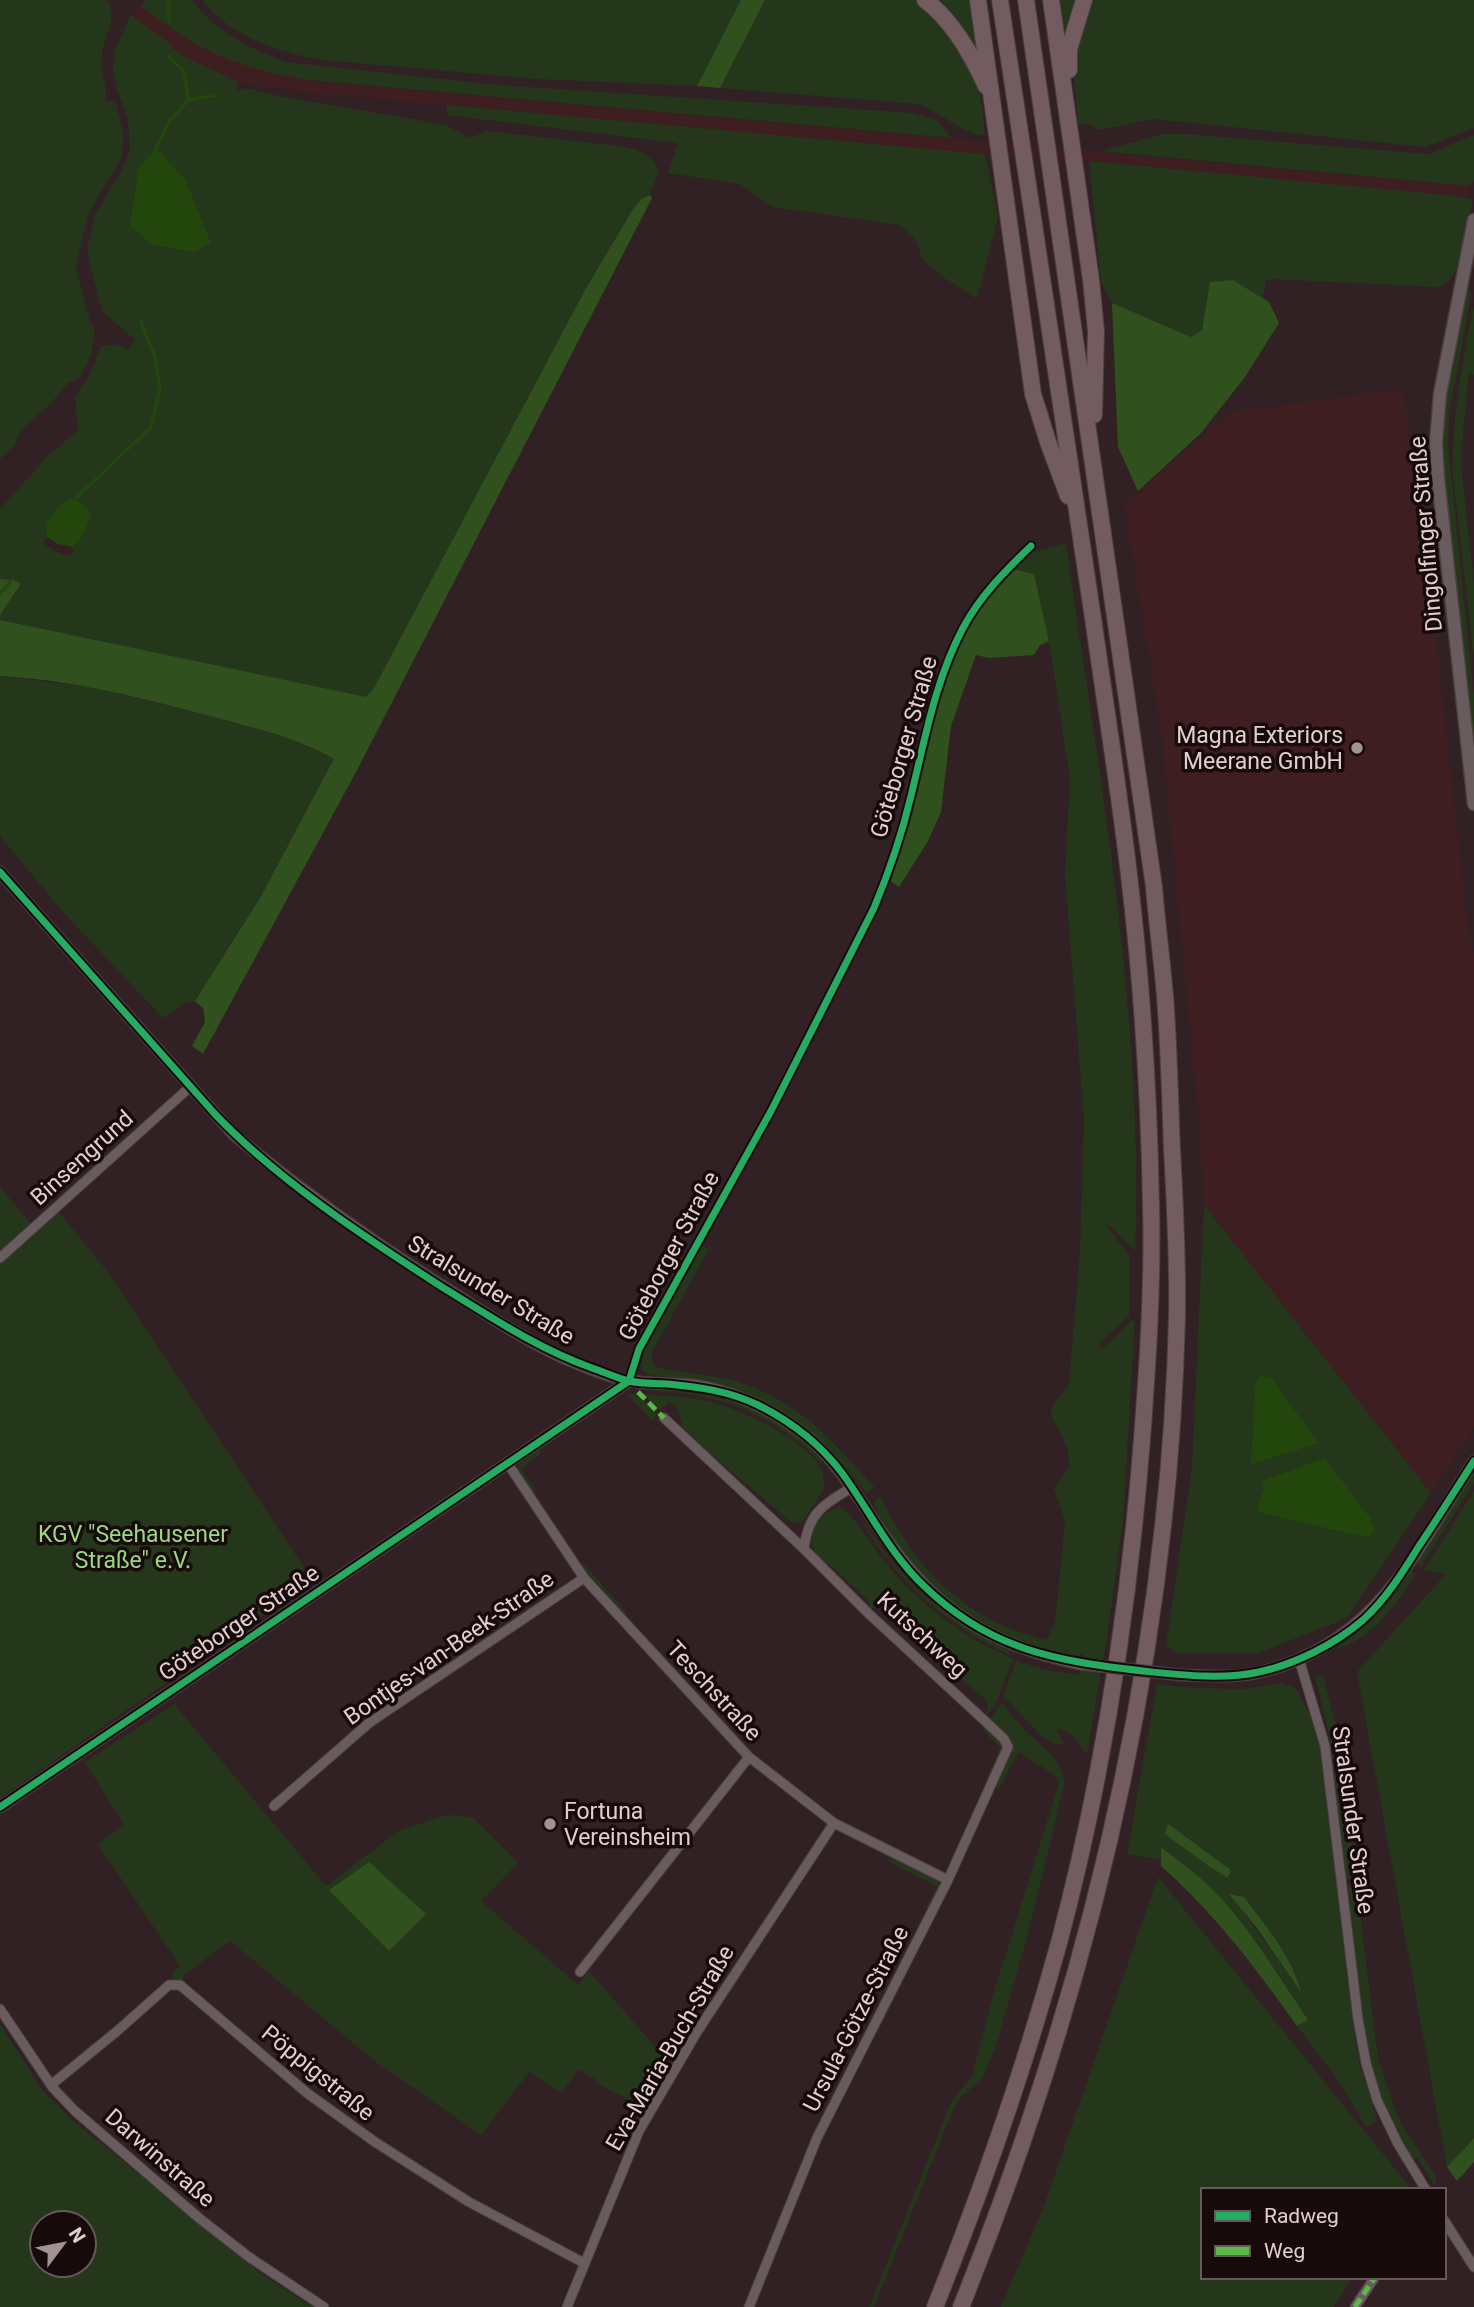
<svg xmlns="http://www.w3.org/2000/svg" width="1474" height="2307" viewBox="0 0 1474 2307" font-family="Roboto,sans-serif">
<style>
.built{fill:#3f1e22}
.green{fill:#24371a;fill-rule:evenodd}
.forest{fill:#30511e}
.water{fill:#23460d}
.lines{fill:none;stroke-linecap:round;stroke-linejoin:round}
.stream{stroke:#23460d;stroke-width:3.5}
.minor-casing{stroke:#4c3e40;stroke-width:11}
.tertiary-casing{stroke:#4c3e40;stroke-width:13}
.secondary-casing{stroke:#4c3e40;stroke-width:15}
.motorway-casing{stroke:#4c3e40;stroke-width:18}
.minor{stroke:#695c5e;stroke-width:9}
.tertiary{stroke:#695c5e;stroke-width:10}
.secondary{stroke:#695c5e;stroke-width:12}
.motorway{stroke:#725c60;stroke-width:16}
.tertiary-bridge-casing{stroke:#4c3e40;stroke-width:13;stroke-linecap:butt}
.tertiary-bridge{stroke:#695c5e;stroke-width:10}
.quiet{stroke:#58b947;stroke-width:5;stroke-dasharray:10 5;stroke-linecap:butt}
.cycleway-casing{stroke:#170a0b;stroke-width:11}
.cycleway{stroke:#26ab63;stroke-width:7}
.poi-dot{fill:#a49193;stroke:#170a0b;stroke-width:2.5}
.labels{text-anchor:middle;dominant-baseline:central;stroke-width:7;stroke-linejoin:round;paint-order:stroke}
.street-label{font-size:23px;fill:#e2cecf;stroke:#170a0b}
.poi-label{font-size:23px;fill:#e2cecf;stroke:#170a0b;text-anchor:end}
.park-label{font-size:23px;fill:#9bd882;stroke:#170a0b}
</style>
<rect width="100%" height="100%" fill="#322124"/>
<path class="built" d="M 141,6 L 186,39 L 310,80 L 1470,186 L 1466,198 L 1089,161 L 985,154 L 302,92 L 238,83 L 200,67 L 181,55 L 166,41 L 131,16 Z
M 1403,389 L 1438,659 L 1468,930 L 1474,955 L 1474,1427 L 1431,1493 L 1204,1205 L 1200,1132 L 1161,729 L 1124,506 L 1229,412 Z"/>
<path class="green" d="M 0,0 L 107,0 C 119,17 104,36 102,55 C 100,70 107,85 106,101 L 115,102 L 124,135 L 122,157 L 89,212 L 76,267 L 90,322 L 95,330 L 91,355 L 80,378 L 69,382 L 50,404 L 21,430 L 14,446 L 0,459 Z
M 146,0 L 192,0 C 214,32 251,49 286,62 L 498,85 L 913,113 L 936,120 L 952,138 L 310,80 C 239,69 197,51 141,6 Z
M 202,0 L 741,0 L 697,86 L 537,79 L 322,60 C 278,52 231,37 202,0 Z
M 765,0 L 915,0 C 945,27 970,59 981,99 C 984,112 983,123 985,136 C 959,133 942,112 918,104 L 720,88 Z
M 930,0 L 972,0 L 982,64 Z
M 1058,0 L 1079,0 L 1066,50 Z
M 1089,0 L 1474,0 L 1474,128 L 1425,147 L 1154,119 L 1099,130 L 1087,123 L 1078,125 L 1074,76 L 1075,55 Z
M 131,15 L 166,41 L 181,55 L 238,82 L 238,91 L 245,88 L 283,97 L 446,125 L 469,138 L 488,131 L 626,147 C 641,151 652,155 659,171 L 650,195 L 641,199 L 633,209 L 585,290 L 374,688 L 366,698 L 0,620 L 0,615 L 21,585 L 14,580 L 0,579 L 0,509 L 47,457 L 78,430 L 75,396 C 88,380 95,366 100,347 L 115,344 L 129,349 L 135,340 L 102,311 L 88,257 L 88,244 L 95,214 L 122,171 L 130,148 L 128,120 L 115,83 L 113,69 L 115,50 ZM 157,148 L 130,226 L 138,168 ZM 75,499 L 88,509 L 80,541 L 72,547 L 75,552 L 68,556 L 53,550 L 43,543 Z
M 447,105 L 985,154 L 998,217 L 977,299 L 943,277 L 922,259 L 915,238 L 899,225 L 773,207 L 740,184 L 668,173 L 678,143 L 447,115 Z
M 1163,134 L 1186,134 L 1429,154 L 1474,135 L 1474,181 L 1470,186 L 1101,151 Z
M 1089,161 L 1437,194 L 1473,199 C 1468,217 1460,272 1448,282 C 1445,284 1441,285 1437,287 L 1273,279 L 1266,280 L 1263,298 L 1233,280 L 1202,330 L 1191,337 L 1112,303 L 1101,281 Z
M 1466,289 L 1470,291 L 1471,294 L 1449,415 L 1448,445 L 1474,696 L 1474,744 L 1443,471 C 1441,409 1455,350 1466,289 Z
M 1474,304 L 1474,375 L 1469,374 L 1462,443 L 1462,475 L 1474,581 L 1474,659 L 1453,476 C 1451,418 1463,361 1474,304 Z
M 1066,543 C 1099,778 1144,1013 1135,1251 L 1109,1225 L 1108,1228 L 1129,1255 L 1129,1316 L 1098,1344 L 1103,1349 L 1131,1320 L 1135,1321 L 1123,1521 L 1107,1637 L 1087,1754 L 1072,1735 L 1059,1728 L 1057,1731 L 1064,1744 L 1057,1745 L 1040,1735 L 1004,1696 L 1016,1661 L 1050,1671 L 1079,1675 L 1083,1654 L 1080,1654 L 1079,1658 C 1013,1644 948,1615 908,1560 C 895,1542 884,1523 873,1504 L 881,1496 C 913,1569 967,1621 1046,1640 L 1055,1624 L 1065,1521 L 1054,1489 L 1069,1467 L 1068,1451 L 1059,1429 L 1052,1419 L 1051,1412 L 1053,1405 L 1069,1385 L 1080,1250 L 1084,1120 L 1065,875 L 1070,779 L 1049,641 L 1034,574 L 1012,569 L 1030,553 Z
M 0,676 L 92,687 L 172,706 L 304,742 L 335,759 L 260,898 L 195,1001 L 183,1004 L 163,1018 L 62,911 L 0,836 Z
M 0,1187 L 31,1224 L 0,1253 Z
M 1204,1205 L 1431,1493 L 1347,1618 L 1258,1653 L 1176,1653 L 1166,1646 L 1192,1468 Z
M 58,1211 L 107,1271 L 313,1581 L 0,1798 L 0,1262 Z
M 700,1246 L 709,1249 L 652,1352 L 653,1365 C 662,1372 715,1375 732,1380 C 799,1400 831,1439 875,1488 L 866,1493 C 828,1440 777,1398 713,1383 C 692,1378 670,1378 649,1375 L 642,1370 L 642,1352 Z
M 646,1388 C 670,1389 694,1391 717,1397 C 755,1406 805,1432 825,1467 C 793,1432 751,1407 705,1397 C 682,1392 658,1392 634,1389 Z
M 626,1394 L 636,1394 L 657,1414 L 653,1421 Z
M 644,1394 C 664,1396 684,1396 703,1400 C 734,1406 810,1440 822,1471 C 823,1476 824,1482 825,1487 L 803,1521 L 792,1523 L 701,1445 L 683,1427 L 677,1407 L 669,1401 L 660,1410 Z
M 539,1450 L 541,1454 L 521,1469 L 536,1491 L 533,1492 L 518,1471 L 519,1465 Z
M 1474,1473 L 1474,1483 L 1420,1568 L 1418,1562 Z
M 1474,1491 L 1474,2137 L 1447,2167 L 1357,1672 L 1446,1574 L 1424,1570 Z
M 840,1506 C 859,1522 869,1542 884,1561 C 919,1605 962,1636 1013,1659 L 995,1705 L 985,1717 L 984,1715 L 988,1709 L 986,1700 L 875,1605 L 871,1611 L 868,1600 L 831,1566 L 819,1558 L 812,1546 L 811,1533 L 817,1519 Z
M 859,1516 C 869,1529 878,1543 888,1556 C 920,1597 962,1631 1010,1651 L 1010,1655 C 946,1625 893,1579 859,1516 Z
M 584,1564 L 627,1613 L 624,1616 L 582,1566 Z
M 1411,1572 L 1417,1573 C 1395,1606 1373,1639 1333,1650 C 1366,1629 1389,1604 1411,1572 Z
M 1318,1676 L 1323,1678 L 1339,1735 L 1355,1875 L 1346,1879 L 1330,1737 L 1315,1677 Z
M 1280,1683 L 1296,1688 L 1310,1716 L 1321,1754 L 1353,2025 L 1359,2062 L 1377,2120 L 1366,2127 L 1339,2081 L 1297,2026 L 1307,2020 C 1281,1980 1255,1937 1223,1901 C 1205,1880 1183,1864 1162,1847 L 1161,1860 L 1127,1854 L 1157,1684 L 1194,1688 L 1245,1689 ZM 1230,1894 L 1244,1897 L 1272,1935 L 1300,1990 Z
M 174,1704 L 326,1886 L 400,1830 L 447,1815 L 472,1817 L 518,1863 L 481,1901 L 578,1985 L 589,1971 L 672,2066 L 646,2109 L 595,2082 L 596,2080 L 578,2069 L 562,2093 L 529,2072 L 481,2135 L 376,2062 L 230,1941 L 185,1974 L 182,1982 L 171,1982 L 173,1971 L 180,1966 L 98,1844 L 124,1825 L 85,1762 Z
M 1001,1704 L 1004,1704 C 1010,1712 1015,1720 1022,1727 C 1037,1744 1065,1759 1064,1785 L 1027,1938 L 995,2049 L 982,2079 L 962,2096 L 953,2110 L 874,2307 L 869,2307 L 951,2102 L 972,2076 L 994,1992 L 1059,1783 L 1055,1775 L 1018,1752 L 999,1790 L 996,1787 L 1012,1748 L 1007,1737 L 989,1720 Z
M 985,1726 C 1011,1750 1003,1752 989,1781 L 986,1780 L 1000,1748 L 982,1729 Z
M 891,1858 L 939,1882 L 939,1889 L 929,1909 L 926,1908 L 937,1886 L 888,1861 Z
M 1158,1877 L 1409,2186 L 1407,2190 L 1203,2190 L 1203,2277 L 1352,2277 L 1334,2307 L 1001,2307 L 1044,2206 Z
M 1347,1886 L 1357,1888 L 1378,2059 L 1396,2112 L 1404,2129 L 1436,2177 L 1436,2188 L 1417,2157 L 1413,2160 C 1400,2138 1388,2116 1380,2093 C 1358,2033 1355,1950 1347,1886 Z
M 0,2024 L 42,2090 L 69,2117 L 259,2272 L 312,2307 L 0,2307 ZM 42,2223 L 84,2223 L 84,2265 L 42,2265 Z"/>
<path class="forest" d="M 741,0 L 765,0 L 720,88 L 697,86 Z
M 650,195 L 652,198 L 356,772 L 203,1054 L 192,1046 L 205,1022 L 203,1008 L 195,1001 L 260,898 L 334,759 C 298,738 258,729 217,718 C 147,699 74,680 0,676 L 0,620 L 366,697 L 374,688 L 585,290 L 633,209 L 641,199 Z
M 1233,280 L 1269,302 L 1279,323 L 1245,377 L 1201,433 L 1138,491 L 1118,447 L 1112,303 L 1191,337 L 1202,330 L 1210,282 Z
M 1012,569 L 1034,574 L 1049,641 L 1040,645 L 1034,655 L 989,658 L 976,655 L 951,726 L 941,812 L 928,841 L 899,887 L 891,881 L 914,800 L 935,708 L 949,664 L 979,608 Z
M 0,579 L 14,580 L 21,584 L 0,615 Z
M 1168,1824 L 1231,1870 L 1228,1878 L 1210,1867 L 1165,1834 Z
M 1161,1847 C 1183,1864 1205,1880 1223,1900 C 1255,1937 1281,1980 1308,2020 L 1297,2026 C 1255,1967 1216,1915 1161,1866 Z
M 369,1862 L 426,1914 L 389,1951 L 329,1890 Z
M 1229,1894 L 1244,1897 C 1266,1926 1291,1956 1301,1992 L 1256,1927 Z
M 1474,2138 L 1474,2162 L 1457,2181 L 1447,2167 Z"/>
<path class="water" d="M 156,148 L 185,179 L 211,243 L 194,252 L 153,245 L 130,226 L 138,168 Z
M 69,499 C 79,499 88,507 91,516 L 80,541 L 72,547 L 58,544 L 47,537 L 46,523 L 57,509 Z
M 1263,1376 L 1271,1378 L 1319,1443 L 1251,1464 L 1255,1387 L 1258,1378 Z
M 1325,1458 L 1370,1518 L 1375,1530 L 1370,1536 L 1365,1537 L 1262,1513 L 1257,1508 L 1264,1489 L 1262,1481 Z"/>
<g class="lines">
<path class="stream" d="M 169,21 L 169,0
M 188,100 L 216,95
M 156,148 L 169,122 L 188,100 L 184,71 L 168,56
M 75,499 L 151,427 L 160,389 L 155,357 L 141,322
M 0,594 L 10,582"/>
<g class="minor-casing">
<path id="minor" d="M 0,1258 L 190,1087
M 629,1381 L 639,1349 L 771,1111 L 874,908 C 889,872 902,834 911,796 C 925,739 935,681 963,628 C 980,596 1005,571 1031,546
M 664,1418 L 804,1549
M 508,1464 L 584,1578 L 749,1757 L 834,1823 L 948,1880
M 1299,1659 L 1325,1746 L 1358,2019 L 1366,2063 L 1377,2100 L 1398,2144 L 1426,2190
M 274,1806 L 369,1723 L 584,1578
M 580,1972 L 749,1757
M 0,2009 L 53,2088 L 75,2111 L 199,2218 L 249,2257 L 324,2307
M 51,2085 L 116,2032 L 169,1985 L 180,1985 L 307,2093 L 375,2142 L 469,2202 L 584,2263
M 1444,2220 L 1474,2267
M 567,2307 L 639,2131 L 697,2032 L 834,1823
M 749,2307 L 817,2138 L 948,1880 L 1008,1747 L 1004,1739 L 985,1721 L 869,1614 L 804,1549 C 808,1513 823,1505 851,1488
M 1355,2307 L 1375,2277"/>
</g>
<g class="tertiary-casing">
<path id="tertiary" d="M 0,872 L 233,1134 C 303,1192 375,1244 452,1292 C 489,1316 526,1341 566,1359 C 586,1367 610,1378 631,1381 C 655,1385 681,1382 705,1387 C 743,1395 779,1414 809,1438 C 840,1465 860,1501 883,1534 C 935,1610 990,1646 1080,1664
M 1181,1675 C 1208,1676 1235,1678 1261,1672 C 1376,1644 1416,1551 1474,1461
M 0,1807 L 629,1381"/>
</g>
<g class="secondary-casing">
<path id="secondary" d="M 1474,220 L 1440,394 L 1436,442 L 1438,478 L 1474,804"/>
</g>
<g class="motorway-casing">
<path id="motorway" d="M 925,0 C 952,20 972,55 986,86
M 978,0 L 1033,394 L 1048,442 L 1068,496
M 1051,0 L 1091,280 L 1096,331 L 1094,415
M 1069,70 L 1069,49 L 1084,0
M 935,2307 C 983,2187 1026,2064 1060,1939 C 1103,1776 1129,1608 1142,1439 C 1148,1361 1153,1283 1151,1204 C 1149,1094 1142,984 1129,875 C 1119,789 1105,703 1093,618 C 1063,412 1031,206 1000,0
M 961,2307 C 1088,1991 1169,1658 1177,1316 C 1178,1261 1175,1204 1172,1149 C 1170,1098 1169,1047 1165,996 C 1162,960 1157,924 1154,887 L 1026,0"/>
</g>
<use href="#minor" class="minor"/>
<use href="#tertiary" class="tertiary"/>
<use href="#secondary" class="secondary"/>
<use href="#motorway" class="motorway"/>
<g class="tertiary-bridge-casing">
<path id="tertiary-bridge" d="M 1080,1664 L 1181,1675"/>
</g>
<use href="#tertiary-bridge" class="tertiary-bridge"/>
<path class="quiet" d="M 638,1392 L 664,1418
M 1355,2307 L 1375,2277"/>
<g class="cycleway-casing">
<path id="cycleway" d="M 0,872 L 214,1113 C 276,1179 366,1238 442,1287 C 491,1317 538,1349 592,1368 C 604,1372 617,1378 629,1381 C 641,1384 655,1383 668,1384 C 699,1387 729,1391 758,1405 C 790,1421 820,1444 842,1473 C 869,1510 890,1554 924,1586 C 990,1650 1056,1661 1143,1671 C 1181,1675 1222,1680 1259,1672 C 1296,1664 1335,1644 1363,1620 C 1386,1599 1403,1572 1419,1546 C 1438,1518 1456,1489 1474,1461
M 0,1807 L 629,1381 L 639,1349 L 771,1111 L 874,908 C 889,872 902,834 911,796 C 925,739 935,681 963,628 C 980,596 1005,571 1031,546"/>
</g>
<use href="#cycleway" class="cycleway"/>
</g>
<g class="poi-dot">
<circle cx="1357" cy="748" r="7"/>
<circle cx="550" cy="1824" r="7"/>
</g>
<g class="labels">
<g class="street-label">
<text transform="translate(1426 534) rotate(-95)">Dingolfinger Straße</text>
<text transform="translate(904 747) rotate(-74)">Göteborger Straße</text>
<text transform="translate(82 1158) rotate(-42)">Binsengrund</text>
<text transform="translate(669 1256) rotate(-62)">Göteborger Straße</text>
<text transform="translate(491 1290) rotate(31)">Stralsunder Straße</text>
<text transform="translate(239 1623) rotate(-34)">Göteborger Straße</text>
<text transform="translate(922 1635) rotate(43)">Kutschweg</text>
<text transform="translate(449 1648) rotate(-35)">Bontjes-van-Beek-Straße</text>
<text transform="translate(714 1691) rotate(47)">Teschstraße</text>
<text transform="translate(1353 1820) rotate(82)">Stralsunder Straße</text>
<text transform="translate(856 2019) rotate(-63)">Ursula-Götze-Straße</text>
<text transform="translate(670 2048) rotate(-60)">Eva-Maria-Buch-Straße</text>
<text transform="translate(318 2073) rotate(39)">Pöppigstraße</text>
<text transform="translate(160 2158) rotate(41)">Darwinstraße</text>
</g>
<g class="poi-label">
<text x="1343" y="735">Magna Exteriors<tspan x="1343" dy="26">Meerane GmbH</tspan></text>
<text x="564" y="1811" text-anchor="start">Fortuna<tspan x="564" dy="26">Vereinsheim</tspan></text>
</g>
<g class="park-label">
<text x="133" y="1534">KGV "Seehausener<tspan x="133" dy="26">Straße" e.V.</tspan></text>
</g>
</g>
<rect x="1201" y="2188" width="245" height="91" fill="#170a0b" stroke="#685859" stroke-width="2"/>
<rect x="1215" y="2211" width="35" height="10" fill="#26ab63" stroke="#685859" stroke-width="2"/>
<text x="1264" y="2223" font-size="21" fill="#e2cecf">Radweg</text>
<rect x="1215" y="2246" width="35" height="10" fill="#58b947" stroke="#685859" stroke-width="2"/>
<text x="1264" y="2258" font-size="21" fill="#e2cecf">Weg</text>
<g transform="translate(63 2244) rotate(58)"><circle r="33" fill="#170a0b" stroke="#685859" stroke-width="2"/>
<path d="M0-5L12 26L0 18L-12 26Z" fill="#a49193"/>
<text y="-10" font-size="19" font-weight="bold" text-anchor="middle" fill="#e2cecf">N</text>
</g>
</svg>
